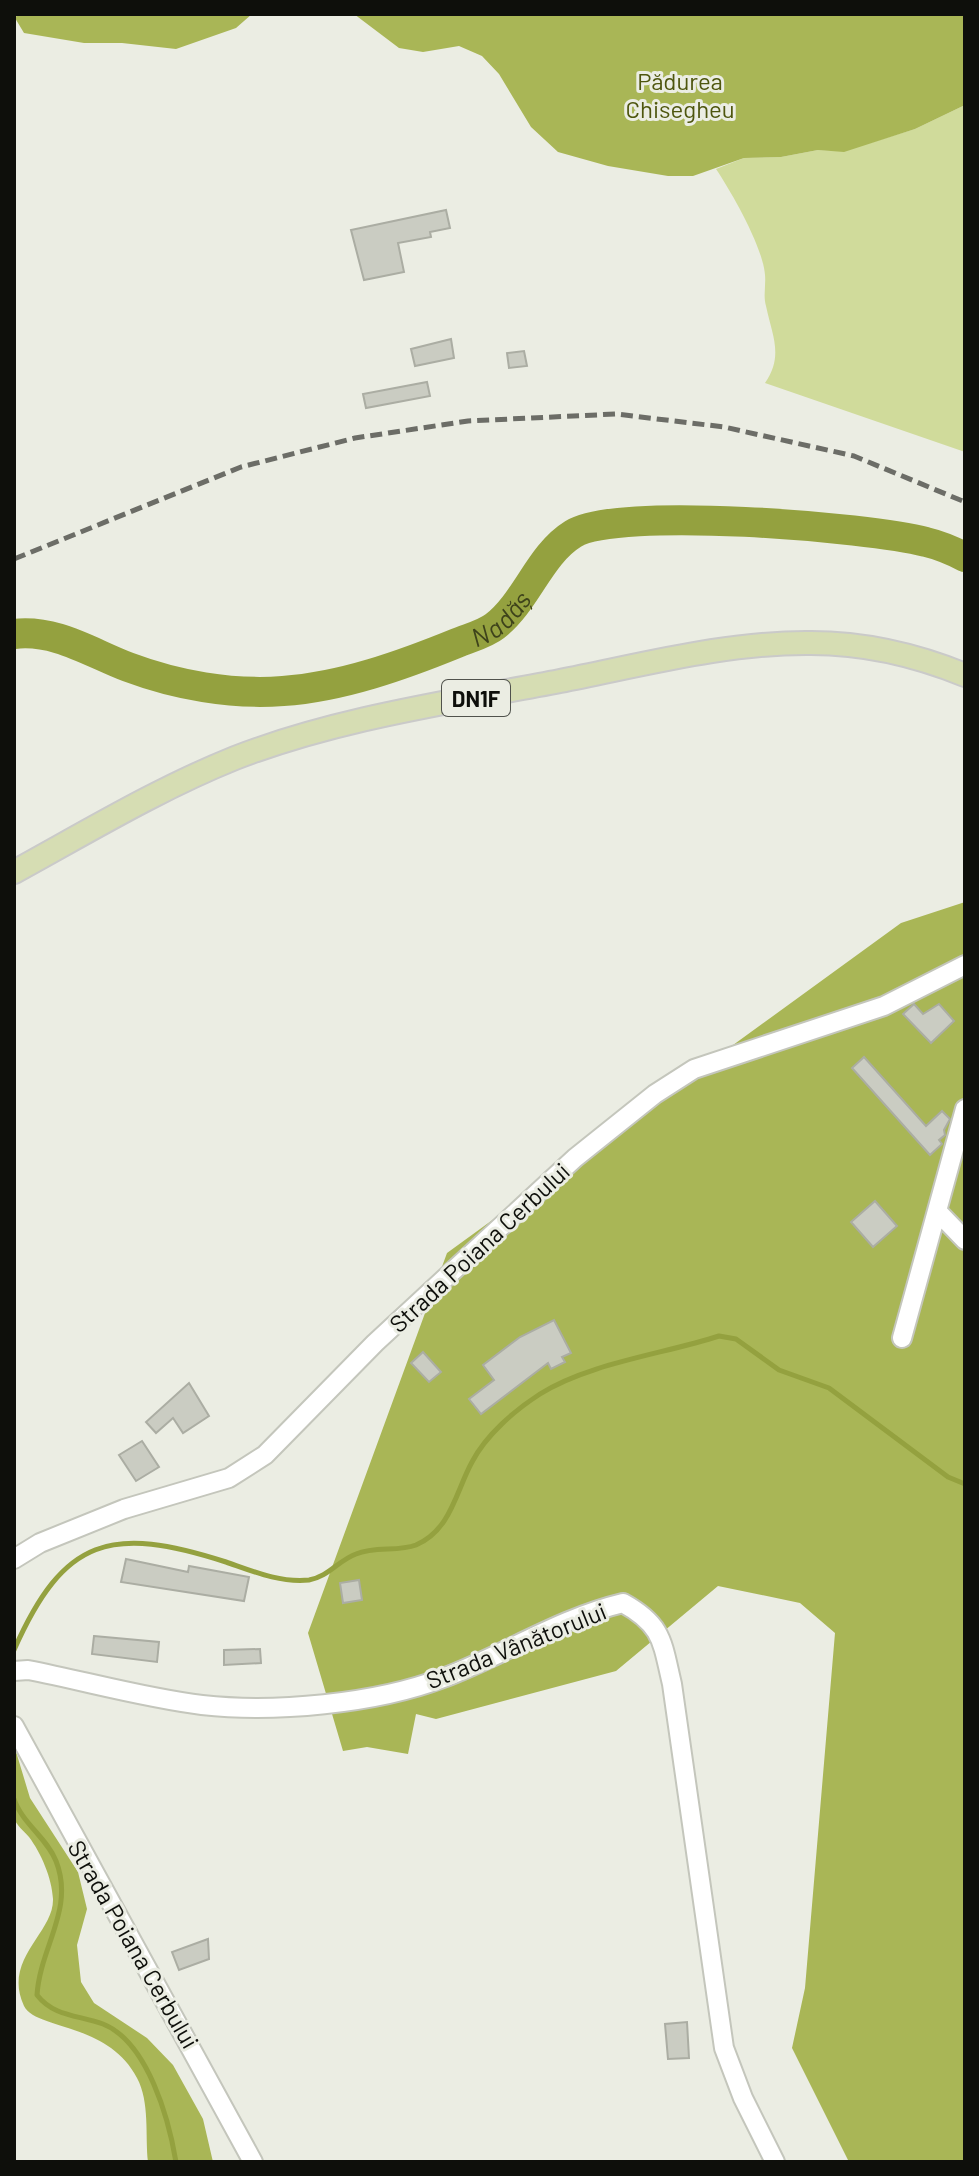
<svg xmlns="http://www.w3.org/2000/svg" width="979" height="2176" viewBox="0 0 979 2176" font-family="Barlow,sans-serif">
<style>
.green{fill:#d0db9b}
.forest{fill:#a9b656}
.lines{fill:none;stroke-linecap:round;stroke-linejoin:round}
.stream{stroke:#94a13f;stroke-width:5}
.river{stroke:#94a13f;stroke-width:30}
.building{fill:#caccc2;stroke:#abada3;stroke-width:2}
.minor-casing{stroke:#c4c6bc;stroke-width:22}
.major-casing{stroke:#cacac9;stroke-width:26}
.minor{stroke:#fff;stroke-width:18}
.major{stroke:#d6ddb3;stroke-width:22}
.rail{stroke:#6c6d67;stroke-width:5;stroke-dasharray:12 6;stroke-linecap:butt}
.labels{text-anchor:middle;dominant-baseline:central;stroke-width:6;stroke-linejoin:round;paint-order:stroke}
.shield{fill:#ebede3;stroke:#50524c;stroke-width:2}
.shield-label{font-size:22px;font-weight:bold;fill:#0e0f0b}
.park-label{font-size:24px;fill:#4e560e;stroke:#ebede3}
.street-label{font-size:24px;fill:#0e0f0b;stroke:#ebede3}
.water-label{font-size:26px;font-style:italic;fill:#3e431b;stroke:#ebede3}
</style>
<rect width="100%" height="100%" fill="#ebede3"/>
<path class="green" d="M 965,105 L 965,452 L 765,383 C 784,356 772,335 766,306 C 763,296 766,286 765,275 C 763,247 732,193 716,169 L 744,158 L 781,157 L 818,150 L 844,151 L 915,129 Z"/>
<path class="forest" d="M 18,14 L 252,14 L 236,28 L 176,49 L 122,43 L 84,43 L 24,33 L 15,18 Z
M 354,14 L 965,14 L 965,105 L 915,129 L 844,152 L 818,150 L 781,157 L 744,158 L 693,176 L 668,176 L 608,166 L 558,152 L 531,127 L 499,74 L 482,56 L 459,46 L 423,52 L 399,48 Z
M 965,902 L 965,2162 L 849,2162 L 792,2048 L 805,1988 L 835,1633 L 800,1603 L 718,1586 L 616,1671 L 436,1719 L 416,1714 L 408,1754 L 367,1747 L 343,1751 L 308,1633 L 447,1253 L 901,923 Z
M 14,1745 L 30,1798 L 78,1872 L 87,1909 L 77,1945 L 81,1982 L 94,2003 L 147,2038 L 173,2065 L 203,2119 L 213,2162 L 148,2162 C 145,2136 150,2102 137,2078 C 108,2022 36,2030 24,2006 C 2,1959 54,1933 53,1899 C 52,1878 41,1853 29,1837 C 24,1831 16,1825 14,1818 C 9,1797 14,1767 14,1745 Z"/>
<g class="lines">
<path class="stream" d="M 14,1650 C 64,1537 111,1525 226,1562 C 252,1571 280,1583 309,1580 C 328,1577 339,1560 356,1554 C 375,1546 398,1552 416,1545 C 451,1530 456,1491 472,1462 C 486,1435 515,1410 540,1394 C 589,1363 664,1354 719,1336 L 736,1339 L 779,1370 L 829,1388 L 948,1477 L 965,1484
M 14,1799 C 22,1823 47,1838 56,1861 C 75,1909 40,1947 37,1995 C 54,2017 79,2015 103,2024 C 148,2042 169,2120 176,2162"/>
<path class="river" id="s1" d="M 14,634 C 56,629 91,653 128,667 C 176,685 231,695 283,691 C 342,687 403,665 457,643 C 469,638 485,634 495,626 C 527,601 539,555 573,534 C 617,506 870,527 926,542 C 939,545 953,551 965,557"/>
</g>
<path class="building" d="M 446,210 L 450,228 L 430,232 L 431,237 L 398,243 L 404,272 L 364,280 L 351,230 Z
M 451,339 L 454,358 L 415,366 L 411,349 Z
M 524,351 L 527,366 L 509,368 L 507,353 Z
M 427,382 L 430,396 L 366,408 L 363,394 Z
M 914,1004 L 923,1014 L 939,1004 L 954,1021 L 931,1043 L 903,1014 Z
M 864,1057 L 926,1126 L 942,1111 L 950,1119 L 944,1130 L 945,1135 L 939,1140 L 942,1144 L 930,1155 L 852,1068 Z
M 875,1201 L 897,1226 L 873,1247 L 851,1222 Z
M 554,1320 L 571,1353 L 562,1357 L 565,1362 L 551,1369 L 548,1363 L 481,1414 L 469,1399 L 494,1380 L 483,1365 L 520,1337 Z
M 423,1352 L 441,1372 L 429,1382 L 411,1363 Z
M 189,1383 L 209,1416 L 183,1433 L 173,1418 L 156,1433 L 146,1422 Z
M 142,1441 L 159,1467 L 136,1481 L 119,1455 Z
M 126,1559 L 188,1572 L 189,1566 L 249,1577 L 244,1601 L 121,1582 Z
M 359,1580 L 362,1600 L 343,1603 L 340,1583 Z
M 94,1636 L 159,1642 L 157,1662 L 92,1654 Z
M 260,1649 L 261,1663 L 224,1665 L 224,1650 Z
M 208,1939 L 209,1959 L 179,1970 L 172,1952 Z
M 687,2022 L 689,2058 L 668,2059 L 665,2024 Z"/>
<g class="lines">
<g class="minor-casing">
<path id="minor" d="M 937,1211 L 965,1240
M 902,1338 L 965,1109
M 14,1559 L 40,1543 L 124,1509 L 229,1478 L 265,1455 L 375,1343 L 575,1158 L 655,1094 L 694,1069 L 884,1006 L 965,965
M 14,1671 L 28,1670 C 85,1681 144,1698 202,1705 C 274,1713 375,1704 443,1678 C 504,1655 560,1618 623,1603 C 663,1625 662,1642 672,1684 L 724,2048 L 743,2098 L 775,2162
M 14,1726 L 253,2162"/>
</g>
<g class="major-casing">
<path id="major" d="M 14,872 C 87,832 158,789 235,758 C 338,718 452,702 560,681 C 642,665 727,642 811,643 C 864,643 916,655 965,675"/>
</g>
<use href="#minor" class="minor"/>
<use href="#major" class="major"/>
<path class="rail" d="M 14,559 L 241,467 L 355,438 L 468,421 L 616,414 L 724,427 L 854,456 L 965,502"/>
</g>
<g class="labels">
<rect class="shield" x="442" y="680" width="68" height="36" rx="6"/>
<g class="shield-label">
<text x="476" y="698">DN1F</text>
</g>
<g class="park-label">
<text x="680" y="80">Pădurea<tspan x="680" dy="28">Chisegheu</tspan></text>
</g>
<g class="street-label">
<text transform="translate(479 1247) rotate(-43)">Strada Poiana Cerbului</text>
<text transform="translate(516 1645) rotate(-22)">Strada Vânătorului</text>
<text transform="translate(134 1944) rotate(60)">Strada Poiana Cerbului</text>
</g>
<g class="water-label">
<text stroke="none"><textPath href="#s1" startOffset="510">Nadăș</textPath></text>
</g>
</g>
<rect width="979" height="2176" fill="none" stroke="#0e0f0b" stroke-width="32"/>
</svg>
